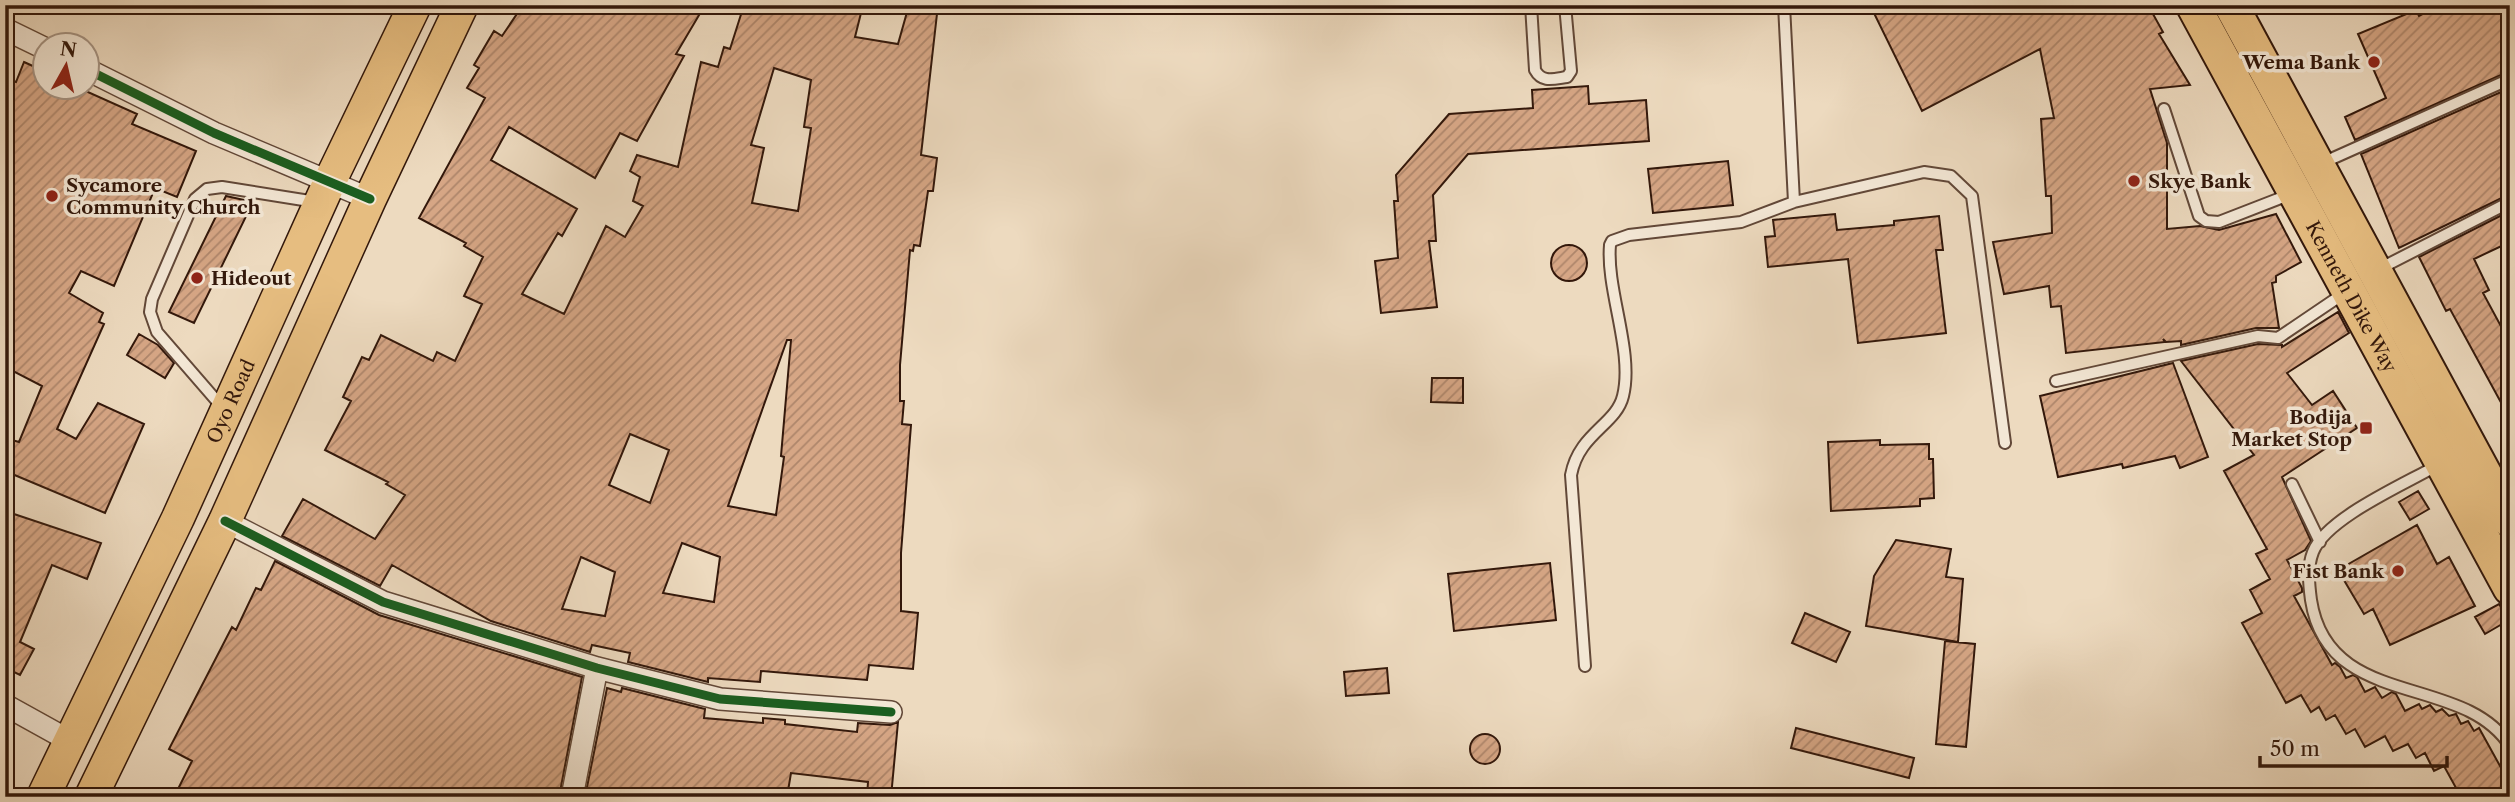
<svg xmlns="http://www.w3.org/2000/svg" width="2515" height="802" viewBox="0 0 2515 802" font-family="'Libre Caslon Text',serif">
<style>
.building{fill:url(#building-hatch);stroke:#33180b;stroke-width:2;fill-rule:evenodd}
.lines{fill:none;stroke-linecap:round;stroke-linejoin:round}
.service-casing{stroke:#624838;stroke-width:14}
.minor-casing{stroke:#624838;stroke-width:24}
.primary-casing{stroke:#33180b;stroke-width:35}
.trunk-casing{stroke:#33180b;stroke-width:37}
.service{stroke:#f3e7d5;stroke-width:10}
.minor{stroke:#f3e7d5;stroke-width:21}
.primary{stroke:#e6bd80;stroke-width:32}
.trunk{stroke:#e6bd80;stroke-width:33}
.cycleway-casing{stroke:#f3e7d5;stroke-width:13}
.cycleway{stroke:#1b5e20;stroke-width:9}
.poi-dot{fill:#8f2418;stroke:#f3e7d5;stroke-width:2.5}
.labels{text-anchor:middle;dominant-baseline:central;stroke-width:7;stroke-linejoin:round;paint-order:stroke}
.poi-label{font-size:19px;font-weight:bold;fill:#33180b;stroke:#f3e7d5;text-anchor:end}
.street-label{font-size:19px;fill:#33180b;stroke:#f3e7d5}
</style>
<defs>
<pattern id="building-hatch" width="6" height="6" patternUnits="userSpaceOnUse" patternTransform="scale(1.75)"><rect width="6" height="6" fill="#d6a685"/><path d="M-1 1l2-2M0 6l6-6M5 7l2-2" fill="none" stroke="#ae866b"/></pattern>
</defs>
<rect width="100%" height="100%" fill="#eddabf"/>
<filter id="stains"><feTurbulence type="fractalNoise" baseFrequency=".00286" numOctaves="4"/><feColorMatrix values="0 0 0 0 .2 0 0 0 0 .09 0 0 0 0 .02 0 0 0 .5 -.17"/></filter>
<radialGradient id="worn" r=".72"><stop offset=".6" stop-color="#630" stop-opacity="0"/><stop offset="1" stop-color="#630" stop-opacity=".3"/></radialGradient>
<path class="building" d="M 523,5 L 705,5 L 676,54 L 684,56 L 637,141 L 620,133 L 595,178 L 509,127 L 491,160 L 577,209 L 562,236 L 558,233 L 522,294 L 564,314 L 606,226 L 625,237 L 643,206 L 633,201 L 640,177 L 630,171 L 637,155 L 678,167 L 701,62 L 718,67 L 724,47 L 730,49 L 744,5 L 863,5 L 855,37 L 898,44 L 909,5 L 938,5 L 921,155 L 937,158 L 933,191 L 928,191 L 920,246 L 914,245 L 913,251 L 910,250 L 900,365 L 900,401 L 904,401 L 902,424 L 911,425 L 901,553 L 901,611 L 918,613 L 913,669 L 869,665 L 867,680 L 761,671 L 760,682 L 708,678 L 708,682 L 628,662 L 630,653 L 592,645 L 590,652 L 491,621 L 392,565 L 380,586 L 282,536 L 303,499 L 375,539 L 405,495 L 386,484 L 388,482 L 325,450 L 351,401 L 343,397 L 362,357 L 369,360 L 381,335 L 433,361 L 437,352 L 455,361 L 482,304 L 464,296 L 483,257 L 464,246 L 466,243 L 419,218 L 485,98 L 467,88 L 479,68 L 474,65 L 494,31 L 502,36 ZM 774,68 L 811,80 L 804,127 L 811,128 L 798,211 L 752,203 L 764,148 L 751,145 ZM 787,340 L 791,340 L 781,456 L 784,457 L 776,515 L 728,506 ZM 630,434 L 669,450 L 650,503 L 609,485 ZM 682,543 L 720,557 L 714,602 L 663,593 ZM 581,557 L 615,572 L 605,616 L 562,609 Z
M 1870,5 L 2148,5 L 2163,32 L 2159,34 L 2190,85 L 2150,89 L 2167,143 L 2167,229 L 2200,226 L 2219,230 L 2276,214 L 2301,262 L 2276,276 L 2276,282 L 2272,283 L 2279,328 L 2256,328 L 2181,345 L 2181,341 L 2166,342 L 2163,339 L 2165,342 L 2066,353 L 2061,306 L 2051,307 L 2049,286 L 2004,294 L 1993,242 L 2052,233 L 2051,196 L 2046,196 L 2041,119 L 2054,118 L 2040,49 L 1922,111 Z
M 2440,5 L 2510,5 L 2510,71 L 2355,140 L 2345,117 L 2386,98 L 2358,34 L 2416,10 L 2419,16 Z
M 24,62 L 46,72 L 46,88 L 79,88 L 137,114 L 132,124 L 196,151 L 177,197 L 155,188 L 114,286 L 81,271 L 69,293 L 103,313 L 99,322 L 104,324 L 57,429 L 76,439 L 98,403 L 144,424 L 105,513 L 5,471 L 5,438 L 19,442 L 42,386 L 5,367 L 5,79 L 16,82 Z
M 1588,86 L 1589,104 L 1646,100 L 1649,141 L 1468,154 L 1433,195 L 1436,241 L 1429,241 L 1437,307 L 1381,313 L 1375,261 L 1398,258 L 1394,201 L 1398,201 L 1396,175 L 1449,114 L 1533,108 L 1532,90 Z
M 2510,88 L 2510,194 L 2399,248 L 2361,154 Z
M 1728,161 L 1733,205 L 1653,213 L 1648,169 Z
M 226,196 L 253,202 L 194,323 L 169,312 Z
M 2510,211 L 2510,242 L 2474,259 L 2489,290 L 2483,293 L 2510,343 L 2510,419 L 2450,309 L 2446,311 L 2419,257 Z
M 1835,214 L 1837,230 L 1894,225 L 1894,221 L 1939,216 L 1943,250 L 1936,250 L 1946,333 L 1858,343 L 1848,259 L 1768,267 L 1765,237 L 1775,236 L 1773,220 Z
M1551 263a18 18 0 1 1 36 0a18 18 0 1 1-36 0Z
M 2338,312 L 2349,333 L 2287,373 L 2312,405 L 2333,391 L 2357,428 L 2282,477 L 2311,541 L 2305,550 L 2287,560 L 2302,588 L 2302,592 L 2294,596 L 2332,665 L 2335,663 L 2340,667 L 2346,678 L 2353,675 L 2357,677 L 2365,692 L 2375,687 L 2382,698 L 2392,692 L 2396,694 L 2405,711 L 2419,704 L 2422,709 L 2430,705 L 2436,712 L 2442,709 L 2449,716 L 2456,714 L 2461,724 L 2468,721 L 2474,731 L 2479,728 L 2510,784 L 2510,797 L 2461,797 L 2444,766 L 2434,771 L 2425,753 L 2416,758 L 2408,744 L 2393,751 L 2385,736 L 2365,747 L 2355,729 L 2346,734 L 2335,715 L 2326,720 L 2319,707 L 2311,712 L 2301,695 L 2286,703 L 2242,623 L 2262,613 L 2250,590 L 2270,579 L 2256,554 L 2267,549 L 2224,471 L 2254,455 L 2181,361 L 2258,344 L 2282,345 L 2282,347 Z
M 139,334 L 158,345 L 174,363 L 165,378 L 127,355 Z
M 2173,363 L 2208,457 L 2180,468 L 2175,456 L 2123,468 L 2122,464 L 2058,477 L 2040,396 Z
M 1432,378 L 1463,378 L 1463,403 L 1431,402 Z
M 1880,440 L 1880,445 L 1929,444 L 1929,459 L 1933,459 L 1934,498 L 1920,499 L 1920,506 L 1831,511 L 1828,442 Z
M 2418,491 L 2429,509 L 2410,520 L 2399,502 Z
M 5,511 L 101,543 L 87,579 L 52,565 L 20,642 L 34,649 L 20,675 L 8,669 L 5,676 Z
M 2417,525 L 2437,564 L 2449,557 L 2475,606 L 2390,645 L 2373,609 L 2364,614 L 2338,570 Z
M 1896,540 L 1951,549 L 1946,577 L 1963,579 L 1958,642 L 1866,626 L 1874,576 Z
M 275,561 L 379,615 L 582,677 L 559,797 L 174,797 L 192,761 L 169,749 L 232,627 L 236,630 L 256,588 L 261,590 Z
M 1550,563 L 1556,620 L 1454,631 L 1448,574 Z
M 2499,604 L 2509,620 L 2485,634 L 2475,617 Z
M 1805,613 L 1850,632 L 1836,662 L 1792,643 Z
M 1945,641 L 1975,644 L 1966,747 L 1936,744 Z
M 1387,668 L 1389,693 L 1346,696 L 1344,672 Z
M 607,688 L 621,692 L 622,688 L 705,709 L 704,718 L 763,723 L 763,718 L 785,720 L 785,724 L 857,732 L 858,723 L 890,725 L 898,722 L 891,797 L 867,797 L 868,782 L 791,773 L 787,797 L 585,797 Z
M 1796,728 L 1914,758 L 1909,778 L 1791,748 Z
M1470 749a15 15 0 1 1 30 0a15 15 0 1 1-30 0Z"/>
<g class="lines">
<g class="service-casing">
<path id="service" d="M 1531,5 L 1535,70 C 1542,83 1553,79 1567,77 L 1571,71 L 1565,5
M 1784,5 L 1794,202 L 1924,172 L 1951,176 L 1972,196 L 2005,443
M 2331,5 L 2334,8 L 2345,5
M 2164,109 L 2199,216 L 2206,221 L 2219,222 L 2291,194
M 2320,164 L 2510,79
M 2377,270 L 2510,202
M 2056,381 L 2258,336 L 2278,338 L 2346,292
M 222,407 L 157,332 L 150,312 L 152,299 L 195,199 L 207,189 L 222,187 L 316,202
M 2438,465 C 2405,484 2326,518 2313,552 C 2307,567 2309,585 2311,600 C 2328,711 2463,672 2510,746
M 2292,484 L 2320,542
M 1585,666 L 1571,475 C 1579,433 1616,425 1623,396 C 1634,352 1606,290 1610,245 L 1612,241 L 1629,235 L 1741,222 L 1794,202"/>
</g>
<g class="minor-casing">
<path id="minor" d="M 5,29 L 46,49
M 88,70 L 214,133 L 370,199
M 225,521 L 383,602 L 597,668 L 720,699 L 891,712
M 5,705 L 70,741
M 572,797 L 597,668"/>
</g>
<g class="primary-casing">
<g id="primary">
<path id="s1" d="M 43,797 L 178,518 L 330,181 L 415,5"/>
<path d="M 91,797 L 225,521 L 370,199 L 462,5"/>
</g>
</g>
<g class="trunk-casing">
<g id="trunk">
<path id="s2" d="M 2193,5 L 2510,588"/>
<path d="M 2231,5 L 2510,521"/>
</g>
</g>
<use href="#service" class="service"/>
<use href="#minor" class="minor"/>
<use href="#primary" class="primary"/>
<use href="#trunk" class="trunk"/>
<g class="cycleway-casing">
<path id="cycleway" d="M 88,70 L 214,133 L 370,199
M 225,521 L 383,602 L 597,668 L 720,699 L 891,712"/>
</g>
<use href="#cycleway" class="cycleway"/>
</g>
<g class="poi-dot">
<circle cx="2374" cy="62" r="7"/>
<circle cx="2134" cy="181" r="7"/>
<circle cx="52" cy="196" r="7"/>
<circle cx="197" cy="278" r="7"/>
<rect x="2359" y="421" width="14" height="14" rx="3.5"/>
<circle cx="2398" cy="571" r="7"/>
</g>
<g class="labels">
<g class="poi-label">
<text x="2360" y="62">Wema Bank</text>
<text x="2148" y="181" text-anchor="start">Skye Bank</text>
<text x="66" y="185" text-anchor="start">Sycamore<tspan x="66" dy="22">Community Church</tspan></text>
<text x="211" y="278" text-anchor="start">Hideout</text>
<text x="2352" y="417">Bodija<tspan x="2352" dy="22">Market Stop</tspan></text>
<text x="2384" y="571">Fist Bank</text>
</g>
<g class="street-label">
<text stroke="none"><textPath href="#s2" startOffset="332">Kenneth Dike Way</textPath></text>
<text stroke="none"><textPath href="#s1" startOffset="438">Oyo Road</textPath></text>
</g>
</g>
<rect width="2515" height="802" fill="none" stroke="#eddabf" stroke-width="28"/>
<rect x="7" y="7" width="2501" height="788" fill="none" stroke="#33180b" stroke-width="3.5"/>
<rect x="14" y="14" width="2487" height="774" fill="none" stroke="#33180b" stroke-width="2"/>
<g transform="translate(66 66) rotate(8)"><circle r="33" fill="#f3e7d5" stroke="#a69484" stroke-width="2"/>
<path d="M0-5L12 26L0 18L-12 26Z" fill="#8f2418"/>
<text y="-10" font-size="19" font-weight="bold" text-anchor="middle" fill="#33180b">N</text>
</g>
<path d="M2260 756v10h187v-10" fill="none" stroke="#33180b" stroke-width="3.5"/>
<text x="2270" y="756" font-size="21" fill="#33180b" stroke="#f3e7d5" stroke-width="5" paint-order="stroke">50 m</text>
<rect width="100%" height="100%" filter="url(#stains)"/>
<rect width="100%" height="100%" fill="url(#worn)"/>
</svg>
